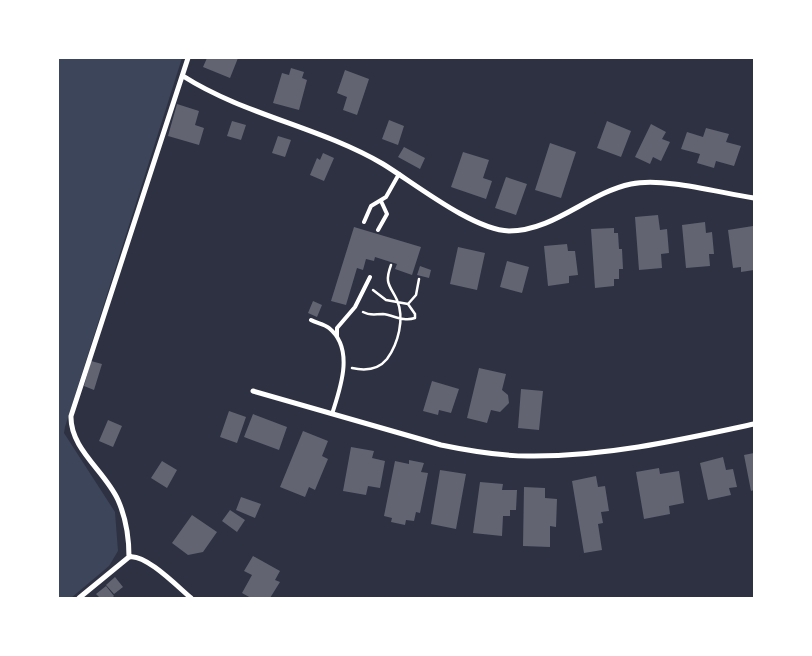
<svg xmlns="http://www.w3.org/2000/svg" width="812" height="656" viewBox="0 0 812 656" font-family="'Varela Round',sans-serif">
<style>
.green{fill:#3c4559}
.building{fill:#626471}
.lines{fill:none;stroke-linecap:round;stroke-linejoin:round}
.path{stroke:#fff;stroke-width:2.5}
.service{stroke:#fff;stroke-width:4}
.minor{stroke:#fff;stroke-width:5}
</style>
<rect width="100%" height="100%" fill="#2d3142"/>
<path class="green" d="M 58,58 L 182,58 L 65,427 L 64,433 L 115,512 L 118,551 L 109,566 L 71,598 L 58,598 Z"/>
<path class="building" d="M 207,58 L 238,58 L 230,78 L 203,67 Z
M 291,68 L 304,72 L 302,78 L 307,80 L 299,110 L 273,103 L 282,73 L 289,75 Z
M 345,70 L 369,79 L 357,115 L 343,110 L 347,97 L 337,93 Z
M 177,104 L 199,111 L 195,125 L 204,128 L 199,145 L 168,136 Z
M 389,120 L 404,126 L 398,145 L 382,139 Z
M 232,121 L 246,125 L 241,140 L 227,136 Z
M 607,121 L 631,131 L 621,157 L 597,148 Z
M 651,124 L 666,132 L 662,139 L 670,142 L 661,161 L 653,157 L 650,164 L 635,157 Z
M 706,128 L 729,134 L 726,142 L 741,146 L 734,166 L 716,161 L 714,168 L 697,163 L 700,154 L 681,149 L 687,132 L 703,137 Z
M 278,136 L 291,140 L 285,157 L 272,153 Z
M 550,143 L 576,152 L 561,198 L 535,190 Z
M 404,147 L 425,158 L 420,169 L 398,157 Z
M 463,152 L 489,160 L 483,178 L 492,181 L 486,199 L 451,187 Z
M 323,153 L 334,158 L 324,181 L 310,175 L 317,158 L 320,160 Z
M 506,177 L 527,184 L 516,215 L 495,208 Z
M 658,215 L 660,230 L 667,229 L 669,253 L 661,254 L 662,268 L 639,270 L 635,217 Z
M 705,222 L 706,233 L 712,232 L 714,254 L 709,254 L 710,266 L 686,268 L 682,225 Z
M 753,226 L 754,270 L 741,272 L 741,267 L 733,268 L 728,230 Z
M 354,227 L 421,247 L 412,275 L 395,269 L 397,264 L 375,257 L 374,261 L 366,259 L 363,270 L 357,268 L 346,305 L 331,301 Z
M 614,228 L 614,233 L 618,233 L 619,249 L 622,249 L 623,269 L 619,269 L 619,279 L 614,279 L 614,286 L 595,288 L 591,229 Z
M 567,244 L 568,251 L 575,251 L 578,275 L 569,276 L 569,283 L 548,286 L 544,246 Z
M 458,247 L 485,253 L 477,290 L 450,284 Z
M 507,261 L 529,267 L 522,293 L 500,287 Z
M 420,266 L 431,270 L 429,278 L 417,275 Z
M 313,301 L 322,305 L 317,317 L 308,313 Z
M 91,361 L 102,364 L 94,390 L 84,386 Z
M 479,368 L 506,374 L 502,390 L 508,395 L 509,403 L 500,412 L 491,410 L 487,423 L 467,418 Z
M 432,381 L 459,389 L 451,413 L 439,410 L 438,415 L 423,411 Z
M 521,389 L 543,391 L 539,430 L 518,428 Z
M 229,411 L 246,417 L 237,443 L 220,437 Z
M 253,414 L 287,427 L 279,450 L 244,437 Z
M 108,420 L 122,426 L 113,447 L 99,441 Z
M 303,431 L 328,441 L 322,456 L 328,459 L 315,490 L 309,487 L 305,497 L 280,487 Z
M 351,447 L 374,451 L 372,458 L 385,461 L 380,488 L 368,486 L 366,495 L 343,491 Z
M 754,453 L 754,490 L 751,491 L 744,455 Z
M 723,457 L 726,470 L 733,469 L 737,487 L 729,488 L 731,495 L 708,500 L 700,463 Z
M 409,460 L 424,463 L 421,472 L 428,473 L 420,513 L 416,512 L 414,521 L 406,520 L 405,525 L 391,522 L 392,518 L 384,516 L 395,461 L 409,464 Z
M 162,461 L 177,470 L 167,488 L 151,478 Z
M 659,468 L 660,474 L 679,471 L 684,503 L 669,506 L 670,514 L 644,519 L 636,472 Z
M 440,470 L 466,474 L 456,529 L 431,524 Z
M 596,476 L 598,487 L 605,486 L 609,511 L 601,512 L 603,523 L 598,524 L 602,550 L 584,553 L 572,481 Z
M 480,482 L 503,484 L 502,490 L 517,490 L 516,510 L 510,510 L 510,516 L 503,516 L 502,536 L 473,533 Z
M 524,487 L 545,488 L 545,498 L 557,499 L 556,527 L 550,526 L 550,547 L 523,546 Z
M 241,497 L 261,504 L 255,518 L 236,510 Z
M 230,510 L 245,520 L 237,532 L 222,521 Z
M 192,515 L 217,532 L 203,552 L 188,555 L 172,543 Z
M 253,556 L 280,571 L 275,580 L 280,582 L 270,598 L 251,598 L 242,593 L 252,575 L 244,571 Z
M 115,577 L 123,587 L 114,594 L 106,585 Z
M 106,586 L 114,596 L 112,598 L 100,598 L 96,594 Z"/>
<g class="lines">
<path class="path" d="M 408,304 L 416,295 L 419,279
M 363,312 C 370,316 375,314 383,314 C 393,315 403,322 415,318 L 415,314 L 408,304 L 386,300 L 373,290
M 352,368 C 365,371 378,370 387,359 C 398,344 405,319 397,300 C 390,285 384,284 391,265"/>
<path class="service" d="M 364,222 L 371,206 L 386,197 L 399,174
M 378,230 L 387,214 L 381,201
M 311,320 C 316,323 324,324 329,328 C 355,349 340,389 332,414
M 337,337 L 337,328 L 355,307 L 370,277"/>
<path class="minor" d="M 188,58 L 71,416 C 70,449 105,471 118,500 C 126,518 129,537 129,557 C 145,553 179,588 191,598
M 183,76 C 244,115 320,127 383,164 C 414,183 473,230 509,231 C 554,231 588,193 631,184 C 664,177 720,193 754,198
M 253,391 L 441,445 C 470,451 499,456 528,456 C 604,457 680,440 754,424
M 79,598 L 129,557"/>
</g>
<rect width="812" height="656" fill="none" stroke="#ffffff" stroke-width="118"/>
</svg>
